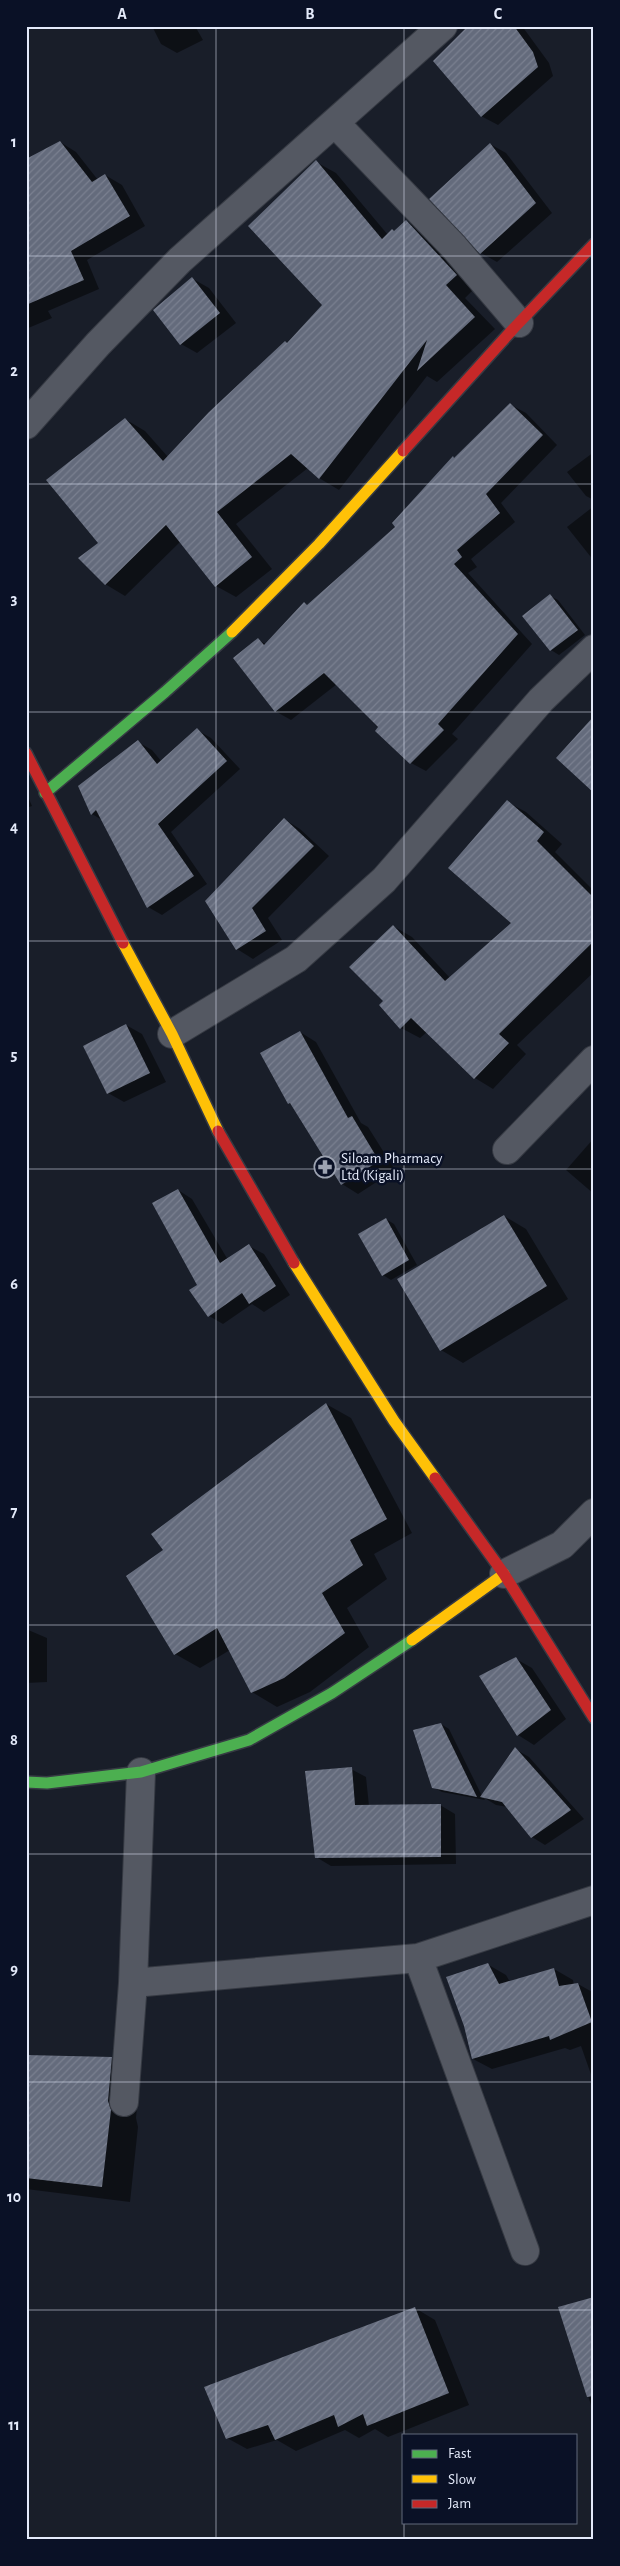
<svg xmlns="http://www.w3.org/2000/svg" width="620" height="2566" viewBox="0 0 620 2566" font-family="'Alegreya Sans',sans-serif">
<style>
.shadow{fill:#0007}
.building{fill:url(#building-hatch)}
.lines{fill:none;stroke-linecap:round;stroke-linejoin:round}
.street-casing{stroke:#363a43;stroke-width:30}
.fast-casing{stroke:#363a43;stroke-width:14}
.slow-casing{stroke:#363a43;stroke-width:14}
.jam-casing{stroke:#363a43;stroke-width:14}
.street{stroke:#545862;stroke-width:28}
.fast{stroke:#4caf50;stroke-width:11}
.slow{stroke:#ffc107;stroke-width:11}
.jam{stroke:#c62828;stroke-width:11}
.grid{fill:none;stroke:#e4eafa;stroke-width:1;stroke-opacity:0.55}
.labels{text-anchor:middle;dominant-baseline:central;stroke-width:5;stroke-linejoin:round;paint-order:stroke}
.poi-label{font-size:15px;fill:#e4eafa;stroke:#0a1126;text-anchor:start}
.neatline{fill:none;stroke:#e4eafa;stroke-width:2}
.grid-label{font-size:16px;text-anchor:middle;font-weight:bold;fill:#e4eafa}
</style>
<defs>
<pattern id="building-hatch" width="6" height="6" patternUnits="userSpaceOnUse" patternTransform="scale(1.25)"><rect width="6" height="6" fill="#646b7c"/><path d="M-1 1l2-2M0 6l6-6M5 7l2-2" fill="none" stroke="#7a8090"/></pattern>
</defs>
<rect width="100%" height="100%" fill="#191e29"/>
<path class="shadow" d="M 152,26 L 195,26 L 203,40 L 177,53 L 161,44 Z
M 470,26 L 522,26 L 549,63 L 553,76 L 498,125 L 481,116 Z
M 60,142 L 76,152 L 98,180 L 105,175 L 122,185 L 145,226 L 87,260 L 99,289 L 48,311 L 52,318 L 26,329 L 26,256 Z
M 490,144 L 506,153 L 552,213 L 497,262 L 481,253 Z
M 316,162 L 336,173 L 388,235 L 395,232 L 406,221 L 426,233 L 476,287 L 465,298 L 495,329 L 437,382 L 427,376 L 339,490 L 319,478 L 308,468 L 236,524 L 272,569 L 236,597 L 216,586 L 181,541 L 125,596 L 105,584 L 99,543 L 125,419 L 145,431 L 168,457 L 287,344 L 323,305 Z
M 193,279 L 209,288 L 236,323 L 197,353 L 181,344 Z
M 511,405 L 526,413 L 557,445 L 501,503 L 515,522 L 471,559 L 477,567 L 468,573 L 532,644 L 452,734 L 458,739 L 426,771 L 411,763 L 337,684 L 291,720 L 275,711 L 258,640 L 266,644 L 304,603 L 308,606 L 396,527 L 455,459 Z
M 594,452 L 594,500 L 586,496 L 567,472 Z
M 594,506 L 594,561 L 567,527 Z
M 550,596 L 558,600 L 585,635 L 559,655 L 551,650 L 524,616 Z
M 197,730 L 211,738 L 240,769 L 171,832 L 207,884 L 162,915 L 148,907 L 102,820 L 92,814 L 138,742 L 152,750 L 162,762 Z
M 26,792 L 32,806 L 26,808 Z
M 507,802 L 526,812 L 562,844 L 555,852 L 594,891 L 594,972 L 517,1045 L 526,1054 L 493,1089 L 475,1078 L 427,1032 L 420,1038 L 401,1028 L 385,1001 L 393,926 L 412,937 L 450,978 L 513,923 Z
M 284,819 L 300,829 L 329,856 L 268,918 L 282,940 L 253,959 L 237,949 L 206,901 Z
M 126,1025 L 142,1034 L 166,1082 L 124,1102 L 108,1093 Z
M 300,1032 L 316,1042 L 361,1123 L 368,1127 L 395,1170 L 358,1194 L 342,1184 L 293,1105 L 289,1103 Z
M 594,1138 L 594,1194 L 566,1170 Z
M 178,1190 L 192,1199 L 228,1260 L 249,1246 L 264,1254 L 290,1295 L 264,1312 L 252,1304 L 223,1324 L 209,1316 L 198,1285 Z
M 504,1216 L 526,1229 L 568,1299 L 463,1363 L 441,1350 Z
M 386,1219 L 394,1224 L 417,1265 L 391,1280 L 383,1275 Z
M 326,1404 L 351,1418 L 412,1533 L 374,1554 L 387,1579 L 347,1608 L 369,1647 L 310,1692 L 277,1707 L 252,1692 L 230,1650 L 200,1668 L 175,1654 L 164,1550 Z
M 26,1629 L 47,1638 L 47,1682 L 26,1683 Z
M 516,1659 L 532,1668 L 566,1719 L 534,1745 L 518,1735 L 481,1676 Z
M 441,1724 L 449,1729 L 482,1796 L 515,1749 L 529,1757 L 584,1819 L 545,1845 L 532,1837 L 508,1807 L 496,1805 L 483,1797 L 485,1800 L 442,1792 L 433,1787 Z
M 351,1769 L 366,1777 L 369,1806 L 440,1805 L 455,1814 L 456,1864 L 331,1866 L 316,1857 Z
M 487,1964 L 506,1975 L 510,1982 L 554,1969 L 573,1980 L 574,1985 L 578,1984 L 594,1993 L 594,2083 L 581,2046 L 570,2050 L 565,2048 L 492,2069 L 473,2059 L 465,2026 Z
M 26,2056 L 111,2058 L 140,2074 L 136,2118 L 138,2127 L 130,2202 L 26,2189 Z
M 594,2298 L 594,2406 L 591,2405 L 560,2308 Z
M 415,2308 L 435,2320 L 469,2405 L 388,2437 L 375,2429 L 359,2438 L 345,2430 L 296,2451 L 277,2440 L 247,2449 L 227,2438 Z"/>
<path class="building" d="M 468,26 L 514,26 L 533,52 L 538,67 L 481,117 L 433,61 Z
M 60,141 L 92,182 L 105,174 L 130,216 L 71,251 L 84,280 L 26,305 L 26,159 Z
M 490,143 L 536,203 L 480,254 L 429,199 Z
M 316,160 L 382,239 L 392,229 L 394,231 L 406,220 L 457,275 L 446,285 L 475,317 L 417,371 L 427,340 L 319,479 L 291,454 L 217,512 L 252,557 L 215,587 L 166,525 L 105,585 L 78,558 L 98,543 L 46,480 L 125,418 L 163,461 L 209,412 L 285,341 L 287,343 L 322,305 L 248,226 Z
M 192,277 L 220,313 L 180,345 L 153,310 Z
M 510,403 L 543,435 L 486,494 L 500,513 L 457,550 L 462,557 L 454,564 L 518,634 L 438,724 L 444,730 L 410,764 L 375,731 L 378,727 L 324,673 L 275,712 L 233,658 L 258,638 L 264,645 L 304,602 L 307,605 L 395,527 L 392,523 L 453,456 L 454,458 Z
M 550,594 L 578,630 L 550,651 L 522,616 Z
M 594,716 L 594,793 L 556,758 Z
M 197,728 L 227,761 L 158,824 L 194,876 L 147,908 L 96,810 L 91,815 L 78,786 L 138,740 L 157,764 Z
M 507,800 L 544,832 L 537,841 L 594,898 L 594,941 L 499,1034 L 509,1043 L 474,1079 L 411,1018 L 400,1029 L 379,1005 L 383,1001 L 349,967 L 393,925 L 445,981 L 511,923 L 448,868 Z
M 284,818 L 314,846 L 252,908 L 266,931 L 236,950 L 205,901 Z
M 126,1024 L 150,1073 L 107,1094 L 83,1046 Z
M 300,1031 L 348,1118 L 352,1116 L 379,1161 L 341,1185 L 290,1103 L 288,1104 L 260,1053 Z
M 178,1189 L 220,1263 L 249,1244 L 276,1286 L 249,1304 L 242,1293 L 208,1317 L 189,1290 L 197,1285 L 152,1203 Z
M 504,1215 L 547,1286 L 440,1351 L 397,1279 Z
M 386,1218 L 409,1260 L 382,1276 L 358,1234 Z
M 326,1403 L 387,1519 L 350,1540 L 363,1565 L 322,1593 L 345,1633 L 284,1678 L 251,1693 L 217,1628 L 174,1655 L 126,1576 L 163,1550 L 151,1534 Z
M 516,1657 L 551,1710 L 517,1736 L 479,1676 Z
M 441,1723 L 477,1797 L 432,1788 L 413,1730 Z
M 515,1747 L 571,1810 L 531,1838 L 502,1802 L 480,1797 Z
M 352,1767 L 355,1805 L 441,1804 L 441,1857 L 315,1858 L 305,1771 Z
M 488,1963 L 499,1984 L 554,1968 L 559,1986 L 578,1983 L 592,2022 L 550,2040 L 549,2036 L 472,2059 L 464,2026 L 446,1977 Z
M 26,2055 L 112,2057 L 108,2101 L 111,2110 L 102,2187 L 26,2178 Z
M 594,2297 L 594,2396 L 587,2397 L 558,2307 Z
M 415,2307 L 449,2393 L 367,2426 L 363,2414 L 338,2427 L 334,2415 L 275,2440 L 268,2425 L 226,2439 L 204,2387 Z"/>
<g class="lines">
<g class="street-casing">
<path id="street" d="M 336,124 L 454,247 L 519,323
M 26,425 L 98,344 L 180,260 L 443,26
M 172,1034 L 296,959 L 384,880 L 541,700 L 594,649
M 507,1150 L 594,1060
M 504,1574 L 562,1545 L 594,1513
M 418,1958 L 525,2251
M 133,1983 L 418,1958 L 594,1900
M 124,2102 L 133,1983 L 141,1772"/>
</g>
<g class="fast-casing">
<path id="fast" d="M 45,793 L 165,692 L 232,632
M 26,1782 L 47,1783 L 141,1772 L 249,1740 L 332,1693 L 412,1640"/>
</g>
<g class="slow-casing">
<path id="slow" d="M 232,632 L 319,544 L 403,451
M 123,943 L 172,1034 L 218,1131
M 294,1263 L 394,1421 L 435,1478
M 412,1640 L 504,1574"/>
</g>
<g class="jam-casing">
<path id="jam" d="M 403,451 L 514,328 L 594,244
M 26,753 L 123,943
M 218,1131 L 294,1263
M 435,1478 L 504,1574 L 594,1718"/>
</g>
<use href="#street" class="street"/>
<use href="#fast" class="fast"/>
<use href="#slow" class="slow"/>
<use href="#jam" class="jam"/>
</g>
<path class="grid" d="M 216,26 L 216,2540M 404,26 L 404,2435M 26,256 L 594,256M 26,484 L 594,484M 26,712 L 594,712M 26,941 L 594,941M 26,1169 L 594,1169M 26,1397 L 594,1397M 26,1625 L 594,1625M 26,1854 L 594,1854M 26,2082 L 594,2082M 26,2310 L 594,2310M 404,2522 L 404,2540"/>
<defs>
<g id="pharmacy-ring" transform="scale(1.125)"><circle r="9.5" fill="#0a1126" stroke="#9da3b1" stroke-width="1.5"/><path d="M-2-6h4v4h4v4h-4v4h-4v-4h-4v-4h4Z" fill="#9da3b1"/></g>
</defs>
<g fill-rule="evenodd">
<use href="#pharmacy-ring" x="325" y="1167"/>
</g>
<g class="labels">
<g class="poi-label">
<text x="341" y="1158">Siloam Pharmacy<tspan x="341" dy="17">Ltd (Kigali)</tspan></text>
</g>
</g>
<rect width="620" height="2566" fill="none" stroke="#0a1126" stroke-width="55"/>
<rect x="402" y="2434" width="175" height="90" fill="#0a1126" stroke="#61687b"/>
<rect x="412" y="2450" width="25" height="8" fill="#4caf50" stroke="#61687b"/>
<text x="448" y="2458" font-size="15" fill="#e4eafa">Fast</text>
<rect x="412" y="2475" width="25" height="8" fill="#ffc107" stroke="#61687b"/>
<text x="448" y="2484" font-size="15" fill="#e4eafa">Slow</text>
<rect x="412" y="2500" width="25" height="8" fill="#c62828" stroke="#61687b"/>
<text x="448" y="2508" font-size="15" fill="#e4eafa">Jam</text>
<rect x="28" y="28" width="564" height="2510" class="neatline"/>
<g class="grid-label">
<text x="122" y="19">A</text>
<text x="310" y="19">B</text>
<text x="498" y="19">C</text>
<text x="14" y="147">1</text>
<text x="14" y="376">2</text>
<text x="14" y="604">3</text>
<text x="14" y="832">4</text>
<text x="14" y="1060">5</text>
<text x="14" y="1289">6</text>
<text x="14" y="1517">7</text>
<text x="14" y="1745">8</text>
<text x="14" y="1974">9</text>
<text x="14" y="2202">10</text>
<text x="14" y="2430">11</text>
</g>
</svg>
